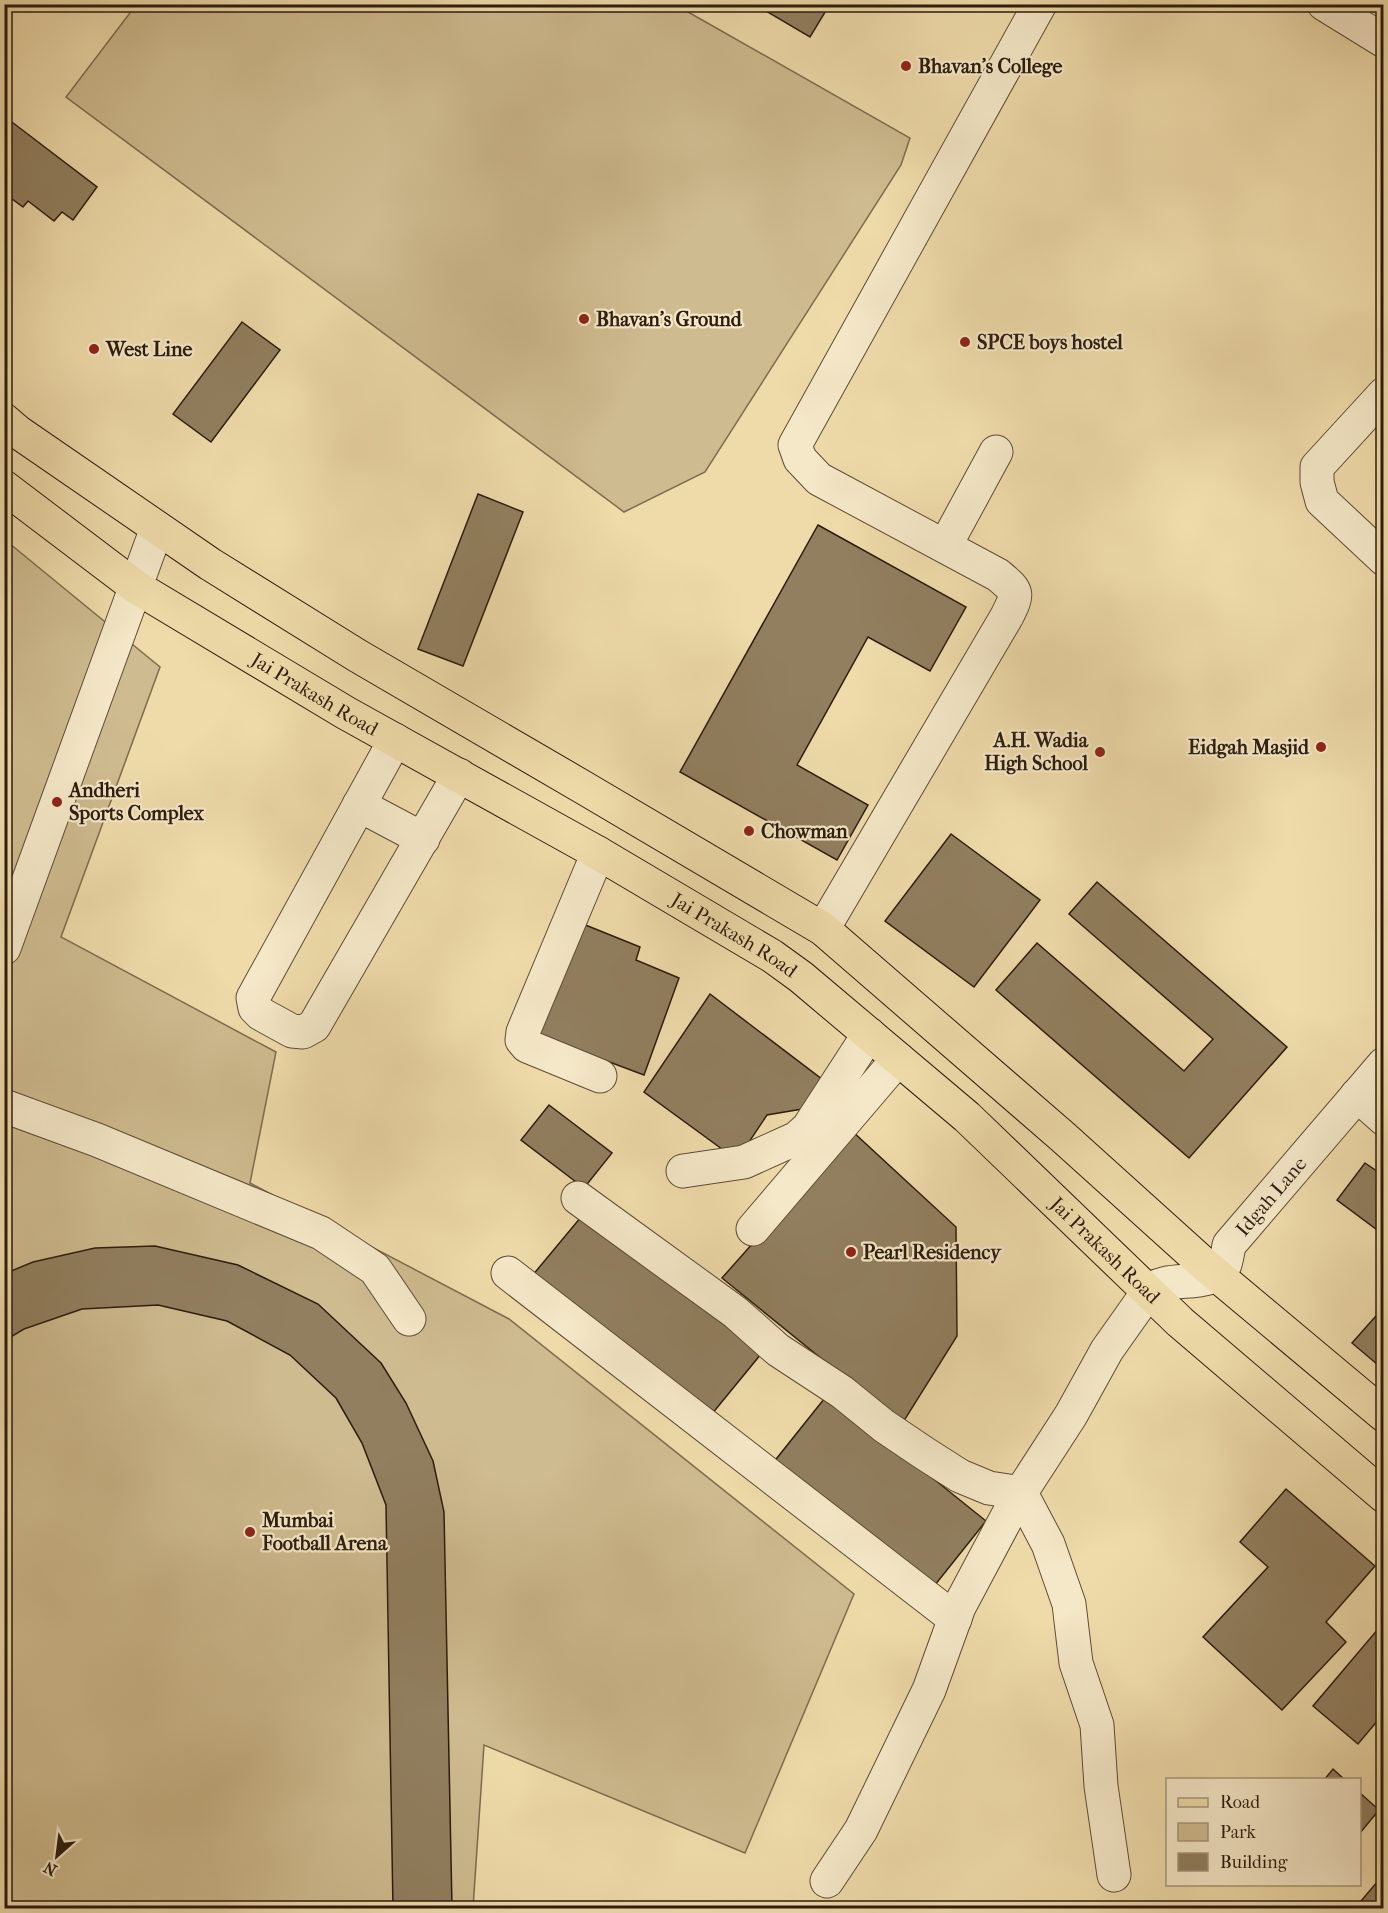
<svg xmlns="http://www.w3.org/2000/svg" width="1388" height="1913" viewBox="0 0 1388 1913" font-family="'IM FELL French Canon',serif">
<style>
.green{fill:#cebb8f;stroke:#7d6c4e;stroke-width:1.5}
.building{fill:#917f5f;stroke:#2c1c0e;stroke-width:1.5}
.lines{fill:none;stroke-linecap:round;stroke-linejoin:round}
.minor-casing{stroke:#5d4c35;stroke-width:35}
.major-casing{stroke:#2c1c0e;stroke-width:35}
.minor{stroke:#f5e8c8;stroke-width:33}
.major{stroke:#efdbaa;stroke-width:33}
.poi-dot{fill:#8f2418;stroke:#f5e8c8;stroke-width:2}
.labels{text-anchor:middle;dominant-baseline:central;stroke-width:4.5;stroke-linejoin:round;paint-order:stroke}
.poi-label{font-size:20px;font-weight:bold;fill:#2c1c0e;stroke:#f5e8c8;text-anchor:start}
.street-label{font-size:20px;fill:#2c1c0e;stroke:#f5e8c8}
</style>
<rect width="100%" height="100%" fill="#efdbaa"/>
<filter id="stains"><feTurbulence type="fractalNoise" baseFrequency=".00333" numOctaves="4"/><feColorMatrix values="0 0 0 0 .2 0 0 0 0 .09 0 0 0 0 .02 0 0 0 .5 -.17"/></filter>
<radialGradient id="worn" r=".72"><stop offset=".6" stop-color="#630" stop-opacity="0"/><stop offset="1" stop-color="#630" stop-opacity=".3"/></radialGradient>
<path class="green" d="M 674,4 L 910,138 L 901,165 L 705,472 L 624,512 L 66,97 L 136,5 Z
M 4,539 L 160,667 L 61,937 L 276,1052 L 250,1183 L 509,1319 L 854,1594 L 745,1853 L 484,1745 L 473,1908 L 5,1908 Z"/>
<path class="building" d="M 754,4 L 830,4 L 810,37 Z
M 4,116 L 97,187 L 73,220 L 62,212 L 54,221 L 28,201 L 23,207 L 4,193 Z
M 242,322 L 280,350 L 211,442 L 173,414 Z
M 478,494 L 523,512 L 463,666 L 418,649 Z
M 818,525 L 966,607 L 930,671 L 868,637 L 797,765 L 868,805 L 837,860 L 680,772 Z
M 951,834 L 1040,900 L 974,987 L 885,921 Z
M 1097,882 L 1287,1047 L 1189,1158 L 996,990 L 1037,943 L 1184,1071 L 1213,1039 L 1069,914 Z
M 578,922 L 640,947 L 636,960 L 679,978 L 644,1075 L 535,1034 Z
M 710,994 L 827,1083 L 808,1108 L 767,1115 L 737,1160 L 644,1092 Z
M 549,1105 L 612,1153 L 584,1188 L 521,1140 Z
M 852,1131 L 956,1227 L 957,1336 L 902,1424 L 722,1278 Z
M 1365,1163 L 1384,1176 L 1384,1235 L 1337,1200 Z
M 586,1211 L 761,1354 L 707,1420 L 532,1276 Z
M 155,1246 L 238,1265 L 318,1304 L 381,1363 L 406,1403 L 433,1461 L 444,1512 L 452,1908 L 393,1908 L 386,1505 L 362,1443 L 336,1398 L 290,1355 L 227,1321 L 158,1305 L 82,1309 L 24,1329 L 4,1341 L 4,1274 L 33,1262 L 95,1248 Z
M 1384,1307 L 1384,1370 L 1352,1343 Z
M 828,1394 L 986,1521 L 931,1590 L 773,1463 Z
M 1286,1489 L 1375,1566 L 1326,1622 L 1346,1642 L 1282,1710 L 1203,1637 L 1268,1567 L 1240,1542 Z
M 1384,1622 L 1384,1713 L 1358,1744 L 1313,1706 Z
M 1333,1769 L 1345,1780 L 1324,1780 Z
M 1360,1793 L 1379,1810 L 1360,1833 Z
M 1384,1874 L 1384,1908 L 1355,1908 Z"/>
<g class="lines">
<g class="minor-casing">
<g id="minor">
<path d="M 1324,4 L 1384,41"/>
<path d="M 1384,394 L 1317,467 L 1317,482 L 1322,501 L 1384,559"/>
<path d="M 945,546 L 996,452"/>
<path d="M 395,740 L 253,998 L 255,1008 L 261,1014 L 292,1031 L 303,1032 L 314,1026 L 459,775"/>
<path d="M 359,805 L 423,839"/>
<path d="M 598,853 L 523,1032 L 522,1040 L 527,1046 L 600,1076"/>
<path d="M 823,929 L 1007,616 C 1019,592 1018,592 998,575 L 819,479 L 800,459 L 795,445 L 1040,4"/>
<path d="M 4,948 L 157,528"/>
<path d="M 1357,1095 L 1384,1119"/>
<path d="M 4,1106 L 97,1140 L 321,1233 L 375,1269 L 409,1319"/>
<path d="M 683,1171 L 744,1162 L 797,1138 L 808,1128 L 869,1034"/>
<path d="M 578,1198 L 735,1312 L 778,1350 L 842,1392 L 884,1426 L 924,1453 L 960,1476 L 989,1488 L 1021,1493 L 1048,1544 L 1069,1604 L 1076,1663 L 1097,1725 L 1101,1786 L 1114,1875"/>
<path d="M 753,1229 L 898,1059"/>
<path d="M 508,1273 L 955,1619"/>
<path id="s1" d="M 827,1881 L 861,1830 L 929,1690 L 959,1607 L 1016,1500 L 1071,1415 L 1107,1350 L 1148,1292 C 1169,1272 1211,1292 1225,1264 C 1227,1258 1228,1251 1229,1245 L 1384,1064"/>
</g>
</g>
<g class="major-casing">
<g id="major">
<path d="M 4,420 L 18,432 L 210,564 L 358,656 L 586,789 L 823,929 L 1063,1137 L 1206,1266 L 1384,1415"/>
<path id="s2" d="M 4,487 L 136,587 L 346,713 L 598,853 L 772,956 L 801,977 L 967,1117 L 1180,1322 L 1384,1496"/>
</g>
</g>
<use href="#minor" class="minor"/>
<use href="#major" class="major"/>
</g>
<g class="poi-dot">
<circle cx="906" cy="66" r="6"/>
<circle cx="584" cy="319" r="6"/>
<circle cx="965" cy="342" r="6"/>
<circle cx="94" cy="349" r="6"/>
<circle cx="1321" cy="747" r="6"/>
<circle cx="1100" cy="752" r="6"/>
<circle cx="57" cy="802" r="6"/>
<circle cx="749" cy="831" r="6"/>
<circle cx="851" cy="1252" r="6"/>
<circle cx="250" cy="1532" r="6"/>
</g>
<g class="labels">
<g class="poi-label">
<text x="918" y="66">Bhavan's College</text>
<text x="596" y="319">Bhavan's Ground</text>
<text x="977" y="342">SPCE boys hostel</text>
<text x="106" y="349">West Line</text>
<text x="1088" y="740" text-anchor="end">A.H. Wadia<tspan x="1088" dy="23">High School</tspan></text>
<text x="1309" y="747" text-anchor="end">Eidgah Masjid</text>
<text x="69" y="790">Andheri<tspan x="69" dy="23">Sports Complex</tspan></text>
<text x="761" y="831">Chowman</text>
<text x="863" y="1252">Pearl Residency</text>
<text x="262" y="1520">Mumbai<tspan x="262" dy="23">Football Arena</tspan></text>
</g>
<g class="street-label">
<text stroke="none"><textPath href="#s2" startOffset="374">Jai Prakash Road</textPath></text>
<text stroke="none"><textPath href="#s2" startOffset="858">Jai Prakash Road</textPath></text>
<text stroke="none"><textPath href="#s1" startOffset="842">Idgah Lane</textPath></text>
<text stroke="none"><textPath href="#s2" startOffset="1346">Jai Prakash Road</textPath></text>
</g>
</g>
<rect width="1388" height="1913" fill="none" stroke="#efdbaa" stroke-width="24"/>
<rect x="6" y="6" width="1376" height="1901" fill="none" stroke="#2c1c0e" stroke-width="3"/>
<rect x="12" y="12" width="1364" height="1889" fill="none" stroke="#2c1c0e" stroke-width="1.5"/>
<rect x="1166" y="1778" width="195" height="108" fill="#f5e8c8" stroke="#a5967e" stroke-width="1.5"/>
<rect x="1178" y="1798" width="30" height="9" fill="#efdbaa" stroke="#a5967e" stroke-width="1.5"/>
<text x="1220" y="1808" font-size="18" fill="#2c1c0e">Road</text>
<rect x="1178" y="1823" width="30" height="18" fill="#cebb8f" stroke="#a5967e" stroke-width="1.5"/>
<text x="1220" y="1838" font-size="18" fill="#2c1c0e">Park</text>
<rect x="1178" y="1853" width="30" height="18" fill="#917f5f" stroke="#a5967e" stroke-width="1.5"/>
<text x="1220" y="1868" font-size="18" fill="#2c1c0e">Building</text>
<g transform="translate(57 1856) rotate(208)" stroke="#f5e8c8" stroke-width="4.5" paint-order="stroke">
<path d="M0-4.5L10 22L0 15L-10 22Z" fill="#2c1c0e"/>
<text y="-9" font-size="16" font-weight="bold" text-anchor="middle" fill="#2c1c0e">N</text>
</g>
<rect width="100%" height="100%" filter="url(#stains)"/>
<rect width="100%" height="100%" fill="url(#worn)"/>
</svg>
